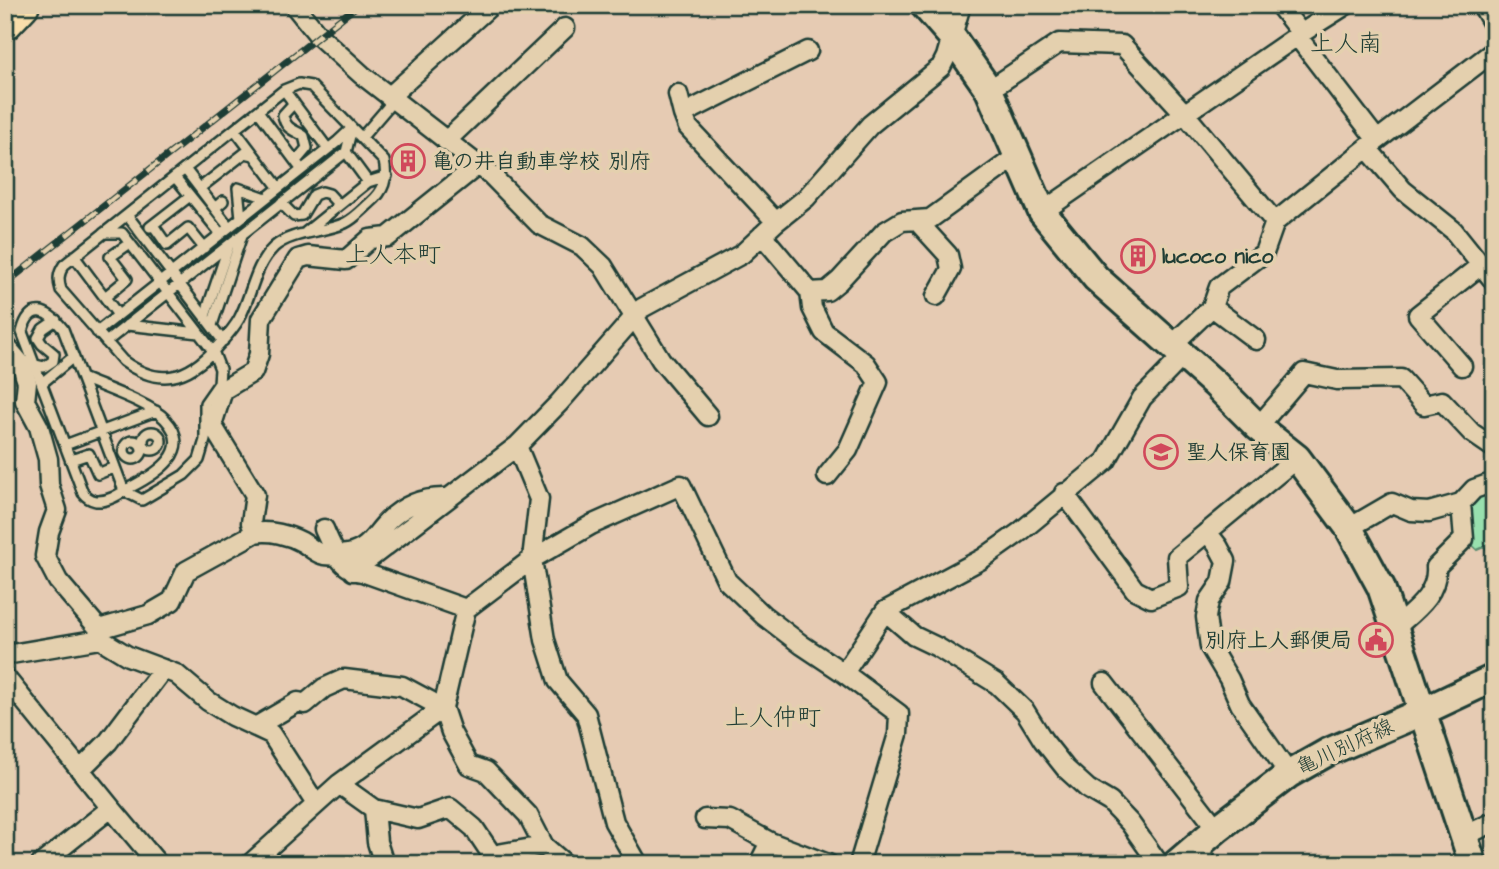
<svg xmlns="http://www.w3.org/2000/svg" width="1499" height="869" viewBox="0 0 1499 869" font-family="'Architects Daughter','Klee One',sans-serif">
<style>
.green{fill:#98e0ae;stroke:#5c8e71;stroke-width:2}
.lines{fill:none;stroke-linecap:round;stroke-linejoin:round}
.lane-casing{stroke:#1f3d34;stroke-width:14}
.street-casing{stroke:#1f3d34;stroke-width:23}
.secondary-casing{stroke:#1f3d34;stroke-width:32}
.highway-casing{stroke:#1f3d34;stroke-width:38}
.lane{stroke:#e4d0ae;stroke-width:9}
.street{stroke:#e4d0ae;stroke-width:18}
.secondary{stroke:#e4d0ae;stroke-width:26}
.highway{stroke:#f9deab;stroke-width:33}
.rail-casing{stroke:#1f3d34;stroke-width:7}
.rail{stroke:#e4d0ae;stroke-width:4.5;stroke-dasharray:13;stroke-linecap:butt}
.labels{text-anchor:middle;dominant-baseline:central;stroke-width:7;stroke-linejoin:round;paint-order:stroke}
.poi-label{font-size:21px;font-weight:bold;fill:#1f3d34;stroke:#e4d0ae;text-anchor:start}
.street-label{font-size:21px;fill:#1f3d34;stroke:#e4d0ae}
.quarter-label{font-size:24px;fill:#1f3d34;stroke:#e4d0ae}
</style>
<rect width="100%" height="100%" fill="#e6cbb3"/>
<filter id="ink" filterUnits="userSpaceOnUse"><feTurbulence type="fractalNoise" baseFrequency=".0143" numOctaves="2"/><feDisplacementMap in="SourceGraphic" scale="14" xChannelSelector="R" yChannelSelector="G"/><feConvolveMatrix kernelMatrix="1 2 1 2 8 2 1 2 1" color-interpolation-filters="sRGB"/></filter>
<g filter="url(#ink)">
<path class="green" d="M 1494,489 L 1494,555 L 1493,556 L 1484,547 L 1477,550 L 1469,542 L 1474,537 L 1470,528 L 1470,506 L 1481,495 Z"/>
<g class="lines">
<g class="lane-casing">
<path id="lane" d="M 299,84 L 311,86 L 384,161 C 388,179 384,191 370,203 C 362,210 354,219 345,223 C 323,233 292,231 274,247 C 254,266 252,295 239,319 C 233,330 224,339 216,348 C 187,380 159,387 123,361 L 61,290 C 58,280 58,274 64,265 L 284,90 Z
M 284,90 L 328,149
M 294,103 L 283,115 C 286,130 293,129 304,136 L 307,148 L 296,161
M 258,111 L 299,166
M 352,128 L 346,152 L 368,182
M 235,130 L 254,155
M 362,137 L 393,101
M 185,169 L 229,227
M 175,177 L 221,234
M 200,188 L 245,153 L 254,155 L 279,188
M 281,203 L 294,216 L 302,215 L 314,195 L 322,192 L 329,194 L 339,205
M 215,208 L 223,201
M 127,215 L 223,341
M 241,218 L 238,188 L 266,198
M 153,225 L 167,245 L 188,228 L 204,248
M 150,227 L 190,196
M 306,232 L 368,182 L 387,176
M 74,256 L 118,315
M 105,297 L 127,279 L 110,257 L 130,243
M 205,316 L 229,245
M 127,325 L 199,333
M 212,325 L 242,235
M 97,332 L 337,142 L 352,128
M 106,342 L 346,152
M 35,365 L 44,367 L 53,361 L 54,354 L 42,344 L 38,338 L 43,329 L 56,320
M 82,378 C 104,388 150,403 165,419 C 195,451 156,474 131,487 C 121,493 109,502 96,501 C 91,500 86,497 83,493 L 22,332 C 30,301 48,310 63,329 L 124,491 L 142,500 L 184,475 L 199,460 L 205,440 L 205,403 L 219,383 L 220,369 L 213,351 L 122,233 L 104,233
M 42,383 L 72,358
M143 441a9 9 0 1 1 18 0a9 9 0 1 1-18 0Z
M124 450a9 9 0 1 1 18 0a9 9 0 1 1-18 0Z
M 65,445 L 156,411
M 71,460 L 89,454 L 98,474 L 115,467"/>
</g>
<g class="street-casing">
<path id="street" d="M 294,5 L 319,36 L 362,75 L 491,175 L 539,224 L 582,246 L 603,266 L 661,360 L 708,416
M 1279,5 L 1297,28 L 1297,36 L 1377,140
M 1482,5 L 1494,26
M 989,90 L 1059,43 L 1122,45 L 1185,114 L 1275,222
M 678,94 L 683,114
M 389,97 L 491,5
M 446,141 L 565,28
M 1367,148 L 1403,190 L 1453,230 L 1494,281
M 1042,212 L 1297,36 L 1346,5
M 917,221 L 948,255 L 951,269 L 936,296
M 776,222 L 688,127 L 683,114 L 808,51
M 762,235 L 810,292 L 812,308 L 824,332 L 866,364 L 878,382 L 848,450 L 827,476
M 810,292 L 827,291 L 839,281 L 884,232 L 902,221 L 930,219 L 1017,156
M 1212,307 L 1256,340
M 5,345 L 21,364 L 27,382 L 25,401 L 39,427 L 48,459 L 49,485 L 57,510 L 49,532 L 45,556 L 58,581 L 99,629
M 1171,346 L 1212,307 L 1219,287 L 1264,253 L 1275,222 L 1367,148 L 1494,51
M 1462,366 L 1418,315 L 1481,265
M 1258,427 L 1304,373 L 1337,380 L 1401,379 L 1424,405 L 1442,401 L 1472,433 L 1494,448
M 517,446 L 539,499 L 532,559 L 545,640 L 558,681 L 586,714 L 614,822 L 638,864
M 1064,493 L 1135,590 L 1151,598 L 1179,587 L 1177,557 L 1297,458
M 1349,528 L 1392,503 L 1411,511 L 1429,512 L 1461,503 L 1474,489 L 1494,482
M 324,529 C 332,547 340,570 362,572 L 466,609
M 1207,532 L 1218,546 L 1226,561 L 1222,582 L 1209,601 L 1206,617 L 1210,647 L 1229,679 L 1240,704 L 1289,774
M 255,533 L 251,523 L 255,495 L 212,425 L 223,390 L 253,372 L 259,354 L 261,319 L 298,259 L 308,256 L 346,260 L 370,239 L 388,237 L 478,165
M 353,571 L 517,446 L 559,403 L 642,308 L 742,254 L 776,222 L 806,198 L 870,125 L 941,67 L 946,57 L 961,5
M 885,611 L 914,636 L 937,647 L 997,684 L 1025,711 L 1043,740 L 1066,769 L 1088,789 L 1110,802 L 1130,823 L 1159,864
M 1395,628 C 1414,611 1438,595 1436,567 L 1464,539 L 1461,503
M 100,639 L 128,656 L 176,674 L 208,701 L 232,716 L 271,734 L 316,804
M 5,655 L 100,639 L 99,629 L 148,615 L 172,601 L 186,571 L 255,533 C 270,530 289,535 302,542 C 309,546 314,552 321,554 C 327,557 340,555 348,554 C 369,550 374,535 388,521 C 405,504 424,497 447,498
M 844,673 L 899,714 L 898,734 L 859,864
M 5,677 L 111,808 L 158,864
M 1104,683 L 1217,829
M 257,726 L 298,702 L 305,704 L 324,688 L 344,679 L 402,686 L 443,708 L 451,732 L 469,765 L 486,771 L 528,815 L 544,846 L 565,864
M 80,770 L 108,742 L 163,669
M 339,784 L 374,809 L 418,819 L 450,808 L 474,828 L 492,855 L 544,846
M 374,809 L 377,842 L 384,864
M 705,819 L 730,820 L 770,842
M 1464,836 L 1494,822
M 1200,844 L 1206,864
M 41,864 L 111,808
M 250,864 L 339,784 L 443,708 L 466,609 L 532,559 L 591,525 L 681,485 L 727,581 L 763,615 L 802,645 L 844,673 L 885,611 L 982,559 L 1020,532 L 1106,461 L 1142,398 L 1183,356
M 759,864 L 770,842 L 828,864"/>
</g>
<g class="secondary-casing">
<path id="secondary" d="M 924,5 L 952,37 L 989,90 L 1042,212 L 1096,278 L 1215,384 L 1258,427 L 1297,458 L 1349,528 L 1381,587 L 1473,864
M 1176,864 L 1217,829 L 1289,774 L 1328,752 L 1424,711 L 1494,678"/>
</g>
<g class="highway-casing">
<path id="highway" d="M 5,23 L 22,5"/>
</g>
<use href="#lane" class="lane"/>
<use href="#street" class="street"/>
<use href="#secondary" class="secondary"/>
<use href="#highway" class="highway"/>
<g class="rail-casing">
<path id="rail" d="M 5,284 L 358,5"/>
</g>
<use href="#rail" class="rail"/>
</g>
</g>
<defs>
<g id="building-ring" transform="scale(1.75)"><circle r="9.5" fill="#e4d0ae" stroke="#d1495b" stroke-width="1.5"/><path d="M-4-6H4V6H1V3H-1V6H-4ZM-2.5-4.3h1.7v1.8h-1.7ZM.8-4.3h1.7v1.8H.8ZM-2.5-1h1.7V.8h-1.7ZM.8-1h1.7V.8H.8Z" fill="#d1495b"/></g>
<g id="school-ring" transform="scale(1.75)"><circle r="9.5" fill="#e4d0ae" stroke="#d1495b" stroke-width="1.5"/><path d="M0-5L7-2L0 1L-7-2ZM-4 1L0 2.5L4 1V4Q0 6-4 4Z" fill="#d1495b"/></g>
<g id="civic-ring" transform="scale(1.75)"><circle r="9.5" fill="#e4d0ae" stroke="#d1495b" stroke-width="1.5"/><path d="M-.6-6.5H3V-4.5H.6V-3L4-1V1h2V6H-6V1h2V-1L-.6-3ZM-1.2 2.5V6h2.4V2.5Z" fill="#d1495b"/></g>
</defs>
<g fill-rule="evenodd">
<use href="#building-ring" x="408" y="161"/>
<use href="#building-ring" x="1138" y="256"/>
<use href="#school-ring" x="1161" y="452"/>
<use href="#civic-ring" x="1376" y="640"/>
</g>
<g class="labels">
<g class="poi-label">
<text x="432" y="161">亀の井自動車学校 別府</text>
<text x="1162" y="256">lucoco nico</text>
<text x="1186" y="452">聖人保育園</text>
<text x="1352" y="640" text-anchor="end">別府上人郵便局</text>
</g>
<g class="street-label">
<text transform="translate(1345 747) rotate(-25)">亀川別府線</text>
</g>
<g class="quarter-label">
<text x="1346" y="44">上人南</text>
<text x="393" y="255">上人本町</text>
<text x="773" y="718">上人仲町</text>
</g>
</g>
<rect width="1499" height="869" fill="none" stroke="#e4d0ae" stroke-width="28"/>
<rect x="14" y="14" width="1471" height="841" fill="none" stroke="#1f3d34" stroke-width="2.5" filter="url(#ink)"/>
</svg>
